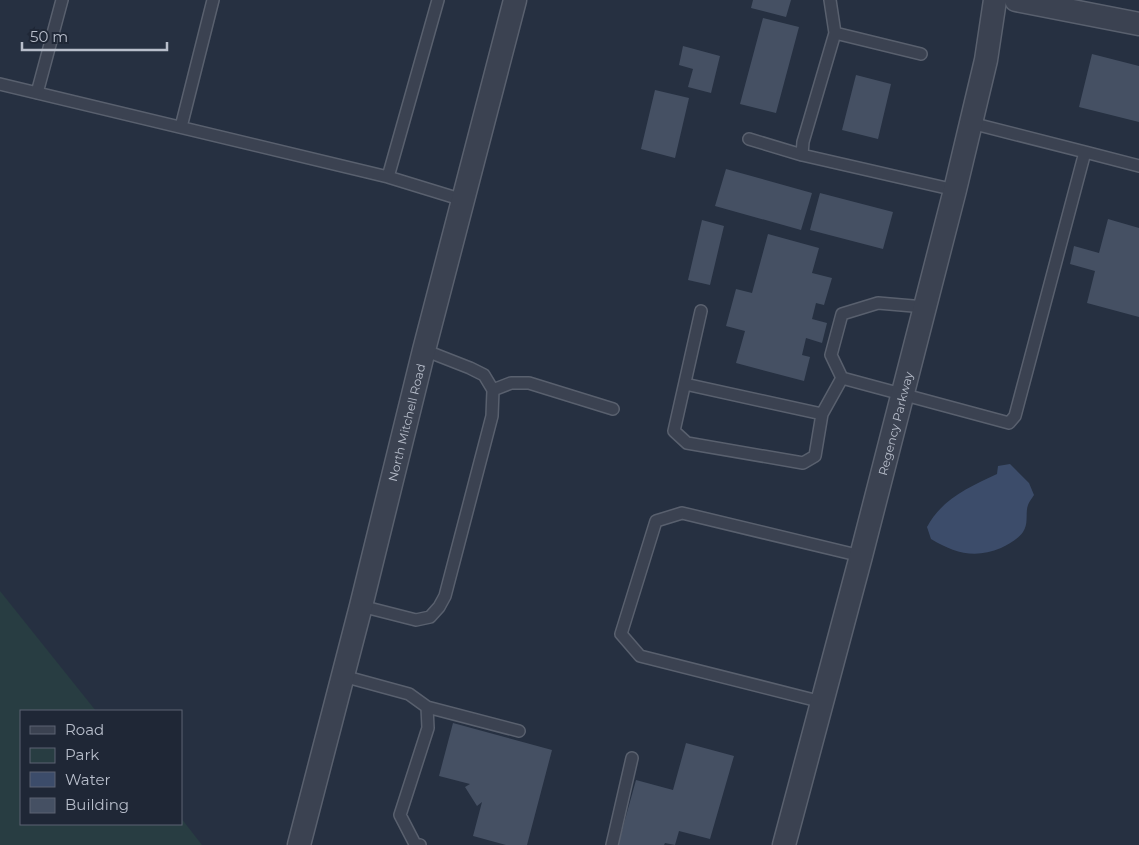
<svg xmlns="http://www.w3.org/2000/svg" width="1139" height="845" viewBox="0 0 1139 845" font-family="Montserrat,sans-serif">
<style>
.green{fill:#283d42}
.water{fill:#3c4c6a}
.building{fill:#455063}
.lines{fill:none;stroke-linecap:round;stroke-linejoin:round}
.lane-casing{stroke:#59606e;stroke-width:14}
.street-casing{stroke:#59606e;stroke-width:25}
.lane{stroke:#3b4251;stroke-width:11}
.street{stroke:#3b4251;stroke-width:22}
.labels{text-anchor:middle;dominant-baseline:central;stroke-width:5;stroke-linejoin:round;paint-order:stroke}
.street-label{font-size:12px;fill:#b8becb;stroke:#1f2736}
</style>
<rect width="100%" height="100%" fill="#263041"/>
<path class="green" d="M 0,591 L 96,711 L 21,711 L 21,824 L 181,824 L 181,818 L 202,845 L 0,845 Z"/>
<path class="water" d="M 1010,464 L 1029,483 L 1034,495 C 1032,498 1029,502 1028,505 C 1025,513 1029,523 1023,532 C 1018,539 1009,544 1001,548 C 975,559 954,553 931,539 L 927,527 C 942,499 969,487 997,474 L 998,466 Z"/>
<path class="building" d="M 753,0 L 791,0 L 786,17 L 751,8 Z
M 763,18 L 799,27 L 776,113 L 740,104 Z
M 683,46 L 720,56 L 711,93 L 688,87 L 693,69 L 679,65 Z
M 1092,54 L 1139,66 L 1139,122 L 1079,107 Z
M 856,75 L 891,84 L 878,139 L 842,130 Z
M 655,90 L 689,98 L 675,158 L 641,149 Z
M 726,169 L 812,193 L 801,230 L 715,206 Z
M 820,193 L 893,212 L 883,249 L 810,230 Z
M 1108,219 L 1139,228 L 1139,317 L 1087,303 L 1095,271 L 1070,264 L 1074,246 L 1099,253 Z
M 702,220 L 724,226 L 710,285 L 688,280 Z
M 768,234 L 819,248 L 812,273 L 832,278 L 824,305 L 816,303 L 812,319 L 827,323 L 822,343 L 806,338 L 802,355 L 810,357 L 804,381 L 736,363 L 745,331 L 726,326 L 736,289 L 752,293 Z
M 453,723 L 552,750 L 527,845 L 506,845 L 473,836 L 482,802 L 477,806 L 465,787 L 470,784 L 439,776 Z
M 686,743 L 734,756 L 710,839 L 679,831 L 675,845 L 665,843 L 664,845 L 618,845 L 636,780 L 673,790 Z"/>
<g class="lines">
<g class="lane-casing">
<path id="lane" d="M 830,0 L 835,33 L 803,142 L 802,155 L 955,190
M 835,33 L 921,54
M 0,84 L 388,177 L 438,0
M 37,93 L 62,0
M 971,123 L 1085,152
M 181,127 L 213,0
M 749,139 L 802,155
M 388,177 L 463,200
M 925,307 L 878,303 L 842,314 L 831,355 L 842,378 L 1009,423 L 1015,416 L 1085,152 L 1139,166
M 701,311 L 674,431 L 687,443 L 803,463 L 815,456 L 822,414 L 842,378
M 685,384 L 822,414
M 493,390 L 511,383 L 529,383 L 613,409
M 361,606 L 416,620 L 430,617 L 439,607 L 445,596 L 492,416 L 493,390 L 484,375 L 470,368 L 424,350
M 343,676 L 409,694 L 427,707 L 428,728 L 400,815 L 415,844 L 420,845
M 822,702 L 640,656 L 621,634 L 656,521 L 682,513 L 861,556
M 427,707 L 519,731
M 612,845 L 632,758"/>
</g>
<g class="street-casing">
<g id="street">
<path d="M 1016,0 L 1139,24"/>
<path id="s1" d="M 299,845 L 361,606 L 424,350 L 515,0"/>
<path id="s2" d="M 784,845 L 861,556 L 955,190 L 986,60 L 995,0"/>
</g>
</g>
<use href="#lane" class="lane"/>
<use href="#street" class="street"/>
</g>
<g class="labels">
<g class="street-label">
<text stroke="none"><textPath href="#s1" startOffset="436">North Mitchell Road</textPath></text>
<text stroke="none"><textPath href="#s2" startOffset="436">Regency Parkway</textPath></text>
</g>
</g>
<rect x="20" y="710" width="162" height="115" fill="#1f2736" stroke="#5c6372"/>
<rect x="30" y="726" width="25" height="8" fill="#3b4251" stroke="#5c6372"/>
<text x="65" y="735" font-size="15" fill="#b8becb">Road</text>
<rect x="30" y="748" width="25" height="15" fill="#283d42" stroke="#5c6372"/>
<text x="65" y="760" font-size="15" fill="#b8becb">Park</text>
<rect x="30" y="772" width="25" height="15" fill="#3c4c6a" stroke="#5c6372"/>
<text x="65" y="785" font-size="15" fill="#b8becb">Water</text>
<rect x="30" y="798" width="25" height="15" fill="#455063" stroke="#5c6372"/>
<text x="65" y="810" font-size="15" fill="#b8becb">Building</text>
<path d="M22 42v8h145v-8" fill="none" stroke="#b8becb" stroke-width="2.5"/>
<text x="30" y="42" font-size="15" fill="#b8becb" stroke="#1f2736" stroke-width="4" paint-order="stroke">50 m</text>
</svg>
